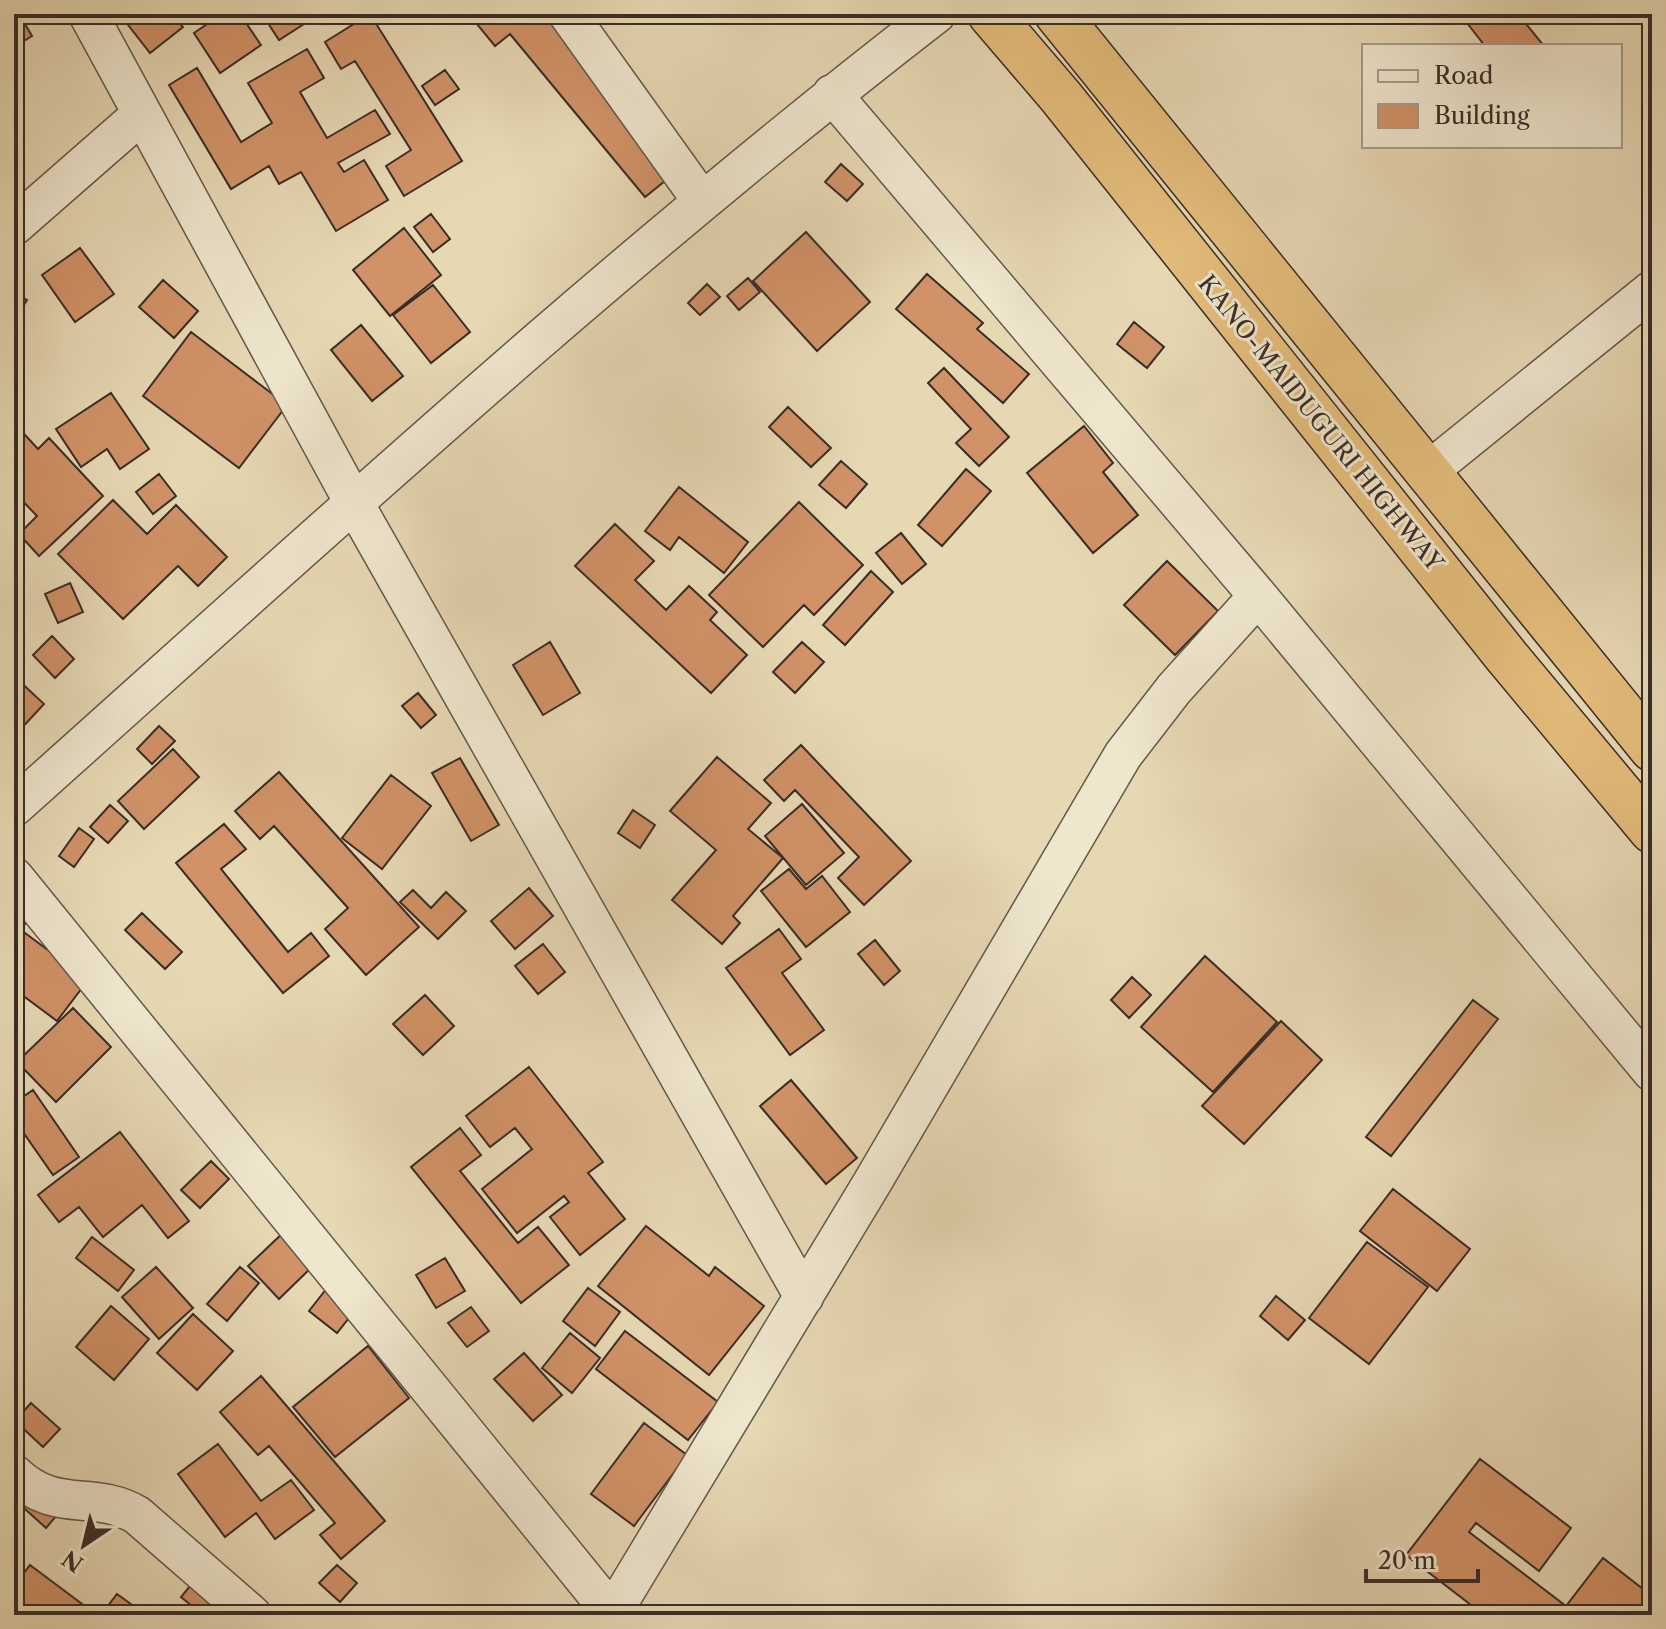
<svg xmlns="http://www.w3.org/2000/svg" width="1666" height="1629" viewBox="0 0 1666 1629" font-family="'Libre Caslon Text',serif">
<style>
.building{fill:#d19267;stroke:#392d28;stroke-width:2}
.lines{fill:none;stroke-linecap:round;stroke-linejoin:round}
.street-casing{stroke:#64584b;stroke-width:41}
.highway-casing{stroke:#392d28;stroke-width:47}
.street{stroke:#efe6ce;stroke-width:38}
.highway{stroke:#e4bc7a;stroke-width:44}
.labels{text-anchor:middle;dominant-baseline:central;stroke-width:6;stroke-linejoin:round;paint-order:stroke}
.street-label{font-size:24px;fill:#392d28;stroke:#efe6ce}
</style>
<rect width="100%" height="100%" fill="#e7d8b4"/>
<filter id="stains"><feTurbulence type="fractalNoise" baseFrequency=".0025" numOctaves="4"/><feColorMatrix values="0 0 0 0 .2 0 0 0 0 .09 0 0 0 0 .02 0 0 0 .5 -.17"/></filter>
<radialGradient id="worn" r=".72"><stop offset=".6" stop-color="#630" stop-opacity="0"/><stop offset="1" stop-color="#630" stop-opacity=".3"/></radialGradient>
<path class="building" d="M 14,14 L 19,14 L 32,36 L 14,47 Z
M 134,14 L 172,14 L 183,27 L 150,53 L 125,21 Z
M 222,14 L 240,14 L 261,45 L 220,73 L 194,33 Z
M 262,14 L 297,14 L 304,24 L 279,40 Z
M 370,14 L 462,161 L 404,196 L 386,166 L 411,150 L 355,61 L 341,69 L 325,42 Z
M 487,14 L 547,14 L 676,172 L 645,197 L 510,34 L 495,46 L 476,23 Z
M 1460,14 L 1518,14 L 1544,46 L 1485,46 Z
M 307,49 L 324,78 L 300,92 L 327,138 L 375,110 L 390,134 L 338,163 L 344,172 L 364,160 L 388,200 L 336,231 L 301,172 L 279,184 L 269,166 L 231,189 L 169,85 L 197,68 L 241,142 L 272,123 L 248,83 Z
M 445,70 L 459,89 L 435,105 L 422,86 Z
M 841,164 L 863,184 L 847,201 L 825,182 Z
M 431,214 L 450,239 L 433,252 L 414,227 Z
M 404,228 L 441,275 L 390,316 L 353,270 Z
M 806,232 L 870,302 L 817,351 L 753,281 Z
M 80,248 L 114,294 L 75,322 L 42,275 Z
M 927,274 L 983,323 L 977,329 L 1029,374 L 1003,403 L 896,309 Z
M 748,278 L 760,292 L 739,310 L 727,296 Z
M 163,280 L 198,311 L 174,338 L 139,307 Z
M 707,284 L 720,297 L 700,315 L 688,303 Z
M 433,285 L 470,332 L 431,363 L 393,315 Z
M 14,292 L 27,300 L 14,320 Z
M 1134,322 L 1164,347 L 1147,368 L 1117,344 Z
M 361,325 L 403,376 L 372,401 L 331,350 Z
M 191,332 L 287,405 L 239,468 L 143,396 Z
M 944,368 L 1009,437 L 979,466 L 956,443 L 971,429 L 928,383 Z
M 111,393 L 149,449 L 120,469 L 107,449 L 81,467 L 56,429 Z
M 788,407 L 831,448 L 811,467 L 769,427 Z
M 14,423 L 38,449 L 49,438 L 103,496 L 39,556 L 19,534 L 37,516 L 14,492 Z
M 1084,426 L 1113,463 L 1103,472 L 1138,515 L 1093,553 L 1027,473 Z
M 841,461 L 867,484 L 846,508 L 819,485 Z
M 966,469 L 991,491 L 942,546 L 918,525 Z
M 159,474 L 176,496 L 153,514 L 136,492 Z
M 679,487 L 748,542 L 724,573 L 679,537 L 670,550 L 645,531 Z
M 113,500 L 147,534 L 176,505 L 227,557 L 198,586 L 178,566 L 123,619 L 58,554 Z
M 799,502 L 863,565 L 814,615 L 804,605 L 763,647 L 709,595 Z
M 615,524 L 654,561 L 635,580 L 666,610 L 689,586 L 717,612 L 710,620 L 747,655 L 711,693 L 575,566 Z
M 901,533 L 926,564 L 902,584 L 876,553 Z
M 14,555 L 23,567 L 14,573 Z
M 1167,561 L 1218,611 L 1175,655 L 1124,605 Z
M 871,571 L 893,592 L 845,645 L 823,625 Z
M 70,583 L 83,612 L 58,623 L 45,594 Z
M 52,636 L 74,659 L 55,678 L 33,655 Z
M 550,642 L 580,693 L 543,715 L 513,665 Z
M 802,642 L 824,662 L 795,693 L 773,672 Z
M 14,676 L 44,704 L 18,732 L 14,728 Z
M 418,693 L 436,715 L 421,728 L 402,706 Z
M 159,726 L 175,741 L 152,764 L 137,749 Z
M 801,745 L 911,861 L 864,905 L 838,878 L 859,857 L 795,790 L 784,801 L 764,780 Z
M 173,749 L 199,777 L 144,829 L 118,801 Z
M 717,757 L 771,803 L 748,829 L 783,858 L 733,916 L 740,923 L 722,944 L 672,900 L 716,850 L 670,811 Z
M 460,758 L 499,825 L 471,841 L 432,773 Z
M 279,772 L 419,927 L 366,975 L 325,929 L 348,908 L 274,826 L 260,839 L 235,811 Z
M 391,775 L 431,806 L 382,869 L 342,838 Z
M 802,804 L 844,853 L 806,885 L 765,836 Z
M 110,805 L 128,821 L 108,843 L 90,827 Z
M 633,810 L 655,825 L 640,848 L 618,833 Z
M 224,824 L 246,849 L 221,869 L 288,952 L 311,933 L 329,956 L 283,993 L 176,863 Z
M 79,828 L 94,839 L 74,867 L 59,856 Z
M 789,869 L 806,889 L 822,876 L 850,912 L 806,947 L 761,891 Z
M 529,888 L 553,916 L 515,949 L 491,921 Z
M 413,890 L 431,908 L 446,892 L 466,911 L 438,939 L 400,902 Z
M 14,905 L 29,920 L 14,935 Z
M 142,913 L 182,952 L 165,969 L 125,930 Z
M 779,929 L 801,959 L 782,973 L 824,1030 L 790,1055 L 726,968 Z
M 21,930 L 88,980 L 57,1021 L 14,989 L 14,975 L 21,966 L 14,960 L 14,941 Z
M 875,940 L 900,971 L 884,985 L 858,954 Z
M 543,944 L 565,972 L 538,994 L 515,966 Z
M 1205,956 L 1277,1022 L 1213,1092 L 1141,1027 Z
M 1132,977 L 1151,995 L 1129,1018 L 1111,1000 Z
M 425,995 L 454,1026 L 423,1055 L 393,1024 Z
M 1473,1000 L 1498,1019 L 1391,1156 L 1366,1137 Z
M 73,1008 L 111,1047 L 56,1102 L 17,1062 Z
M 1281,1021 L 1322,1060 L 1244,1144 L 1202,1106 Z
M 529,1067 L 603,1162 L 588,1173 L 625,1219 L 580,1255 L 550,1217 L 569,1202 L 564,1196 L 517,1233 L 482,1189 L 532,1149 L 515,1128 L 490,1147 L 466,1116 Z
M 791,1080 L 857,1158 L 826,1184 L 760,1106 Z
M 33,1090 L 79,1157 L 53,1175 L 25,1135 L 14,1143 L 14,1103 Z
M 460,1128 L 481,1155 L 460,1171 L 518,1243 L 538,1227 L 569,1265 L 521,1303 L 411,1167 Z
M 120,1132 L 189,1221 L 168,1238 L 142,1205 L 103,1237 L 79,1207 L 59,1222 L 38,1195 Z
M 211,1161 L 229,1179 L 200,1208 L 181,1190 Z
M 1393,1189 L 1470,1249 L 1437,1291 L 1360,1231 Z
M 646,1226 L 709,1276 L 715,1267 L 764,1306 L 709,1375 L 598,1286 Z
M 286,1230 L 317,1262 L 279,1299 L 248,1266 Z
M 92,1237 L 134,1270 L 118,1291 L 76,1258 Z
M 1367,1242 L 1428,1287 L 1369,1364 L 1309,1318 Z
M 445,1258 L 465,1291 L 436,1308 L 416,1275 Z
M 156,1267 L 193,1308 L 159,1339 L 122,1297 Z
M 240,1267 L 259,1283 L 227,1321 L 207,1304 Z
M 327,1288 L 356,1309 L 337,1333 L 309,1311 Z
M 588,1288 L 620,1312 L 595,1346 L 563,1321 Z
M 1276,1296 L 1305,1320 L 1288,1340 L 1260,1316 Z
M 111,1306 L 149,1339 L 114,1380 L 76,1347 Z
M 471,1307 L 489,1331 L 467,1347 L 448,1323 Z
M 193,1314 L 233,1351 L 197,1390 L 157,1353 Z
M 625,1331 L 718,1402 L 688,1440 L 596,1369 Z
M 570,1333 L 600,1358 L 572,1393 L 542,1368 Z
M 368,1346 L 409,1398 L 335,1457 L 293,1407 Z
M 524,1353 L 562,1395 L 533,1421 L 494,1379 Z
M 261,1376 L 385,1521 L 341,1559 L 320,1535 L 335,1523 L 269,1446 L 258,1455 L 220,1412 Z
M 31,1403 L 60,1429 L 43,1447 L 15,1421 Z
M 644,1423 L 687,1455 L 634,1526 L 591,1494 Z
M 218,1444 L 261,1501 L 291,1480 L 314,1510 L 275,1539 L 256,1513 L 225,1537 L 178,1474 Z
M 1480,1459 L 1571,1528 L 1539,1571 L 1476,1523 L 1469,1532 L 1566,1606 L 1603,1558 L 1652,1596 L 1652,1615 L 1484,1615 L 1406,1555 Z
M 14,1471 L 63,1508 L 46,1528 L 14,1499 Z
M 30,1565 L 90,1610 L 86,1615 L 14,1615 L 14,1586 Z
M 337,1565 L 357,1583 L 340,1602 L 319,1583 Z
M 203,1570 L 262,1615 L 203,1615 L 181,1597 Z
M 117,1594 L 146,1615 L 101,1615 Z"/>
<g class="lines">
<g class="street-casing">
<path id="street" d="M 88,14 L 354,503 L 804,1297
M 568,14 L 702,201
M 832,94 L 1258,596 L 1652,1072
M 14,226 L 142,114
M 1426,473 L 1652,290
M 14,807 C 316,537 615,262 936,14
M 14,877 L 612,1613
M 14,1474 C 57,1515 93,1489 137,1515 L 252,1615
M 611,1615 L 872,1183 L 1123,755 L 1174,689 L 1258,596"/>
</g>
<g class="highway-casing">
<path id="highway" d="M 990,14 L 1061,97 L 1507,657 L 1652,831
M 1057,14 L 1652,749"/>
</g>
<use href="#street" class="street"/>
<use href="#highway" class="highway"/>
</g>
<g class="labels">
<g class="street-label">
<text transform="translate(1321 423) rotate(51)">KANO-MAIDUGURI HIGHWAY</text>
</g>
</g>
<rect width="1666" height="1629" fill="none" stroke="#e7d8b4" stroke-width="48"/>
<rect x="16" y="16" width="1634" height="1597" fill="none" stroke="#392d28" stroke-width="4"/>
<rect x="24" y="24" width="1618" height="1581" fill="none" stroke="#392d28" stroke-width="2"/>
<rect x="1362" y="44" width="260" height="104" fill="#efe6ce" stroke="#a69c8c" stroke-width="2"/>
<rect x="1378" y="70" width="40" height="12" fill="#efe6ce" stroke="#a69c8c" stroke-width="2"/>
<text x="1434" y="84" font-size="24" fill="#392d28">Road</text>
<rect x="1378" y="104" width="40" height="24" fill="#d19267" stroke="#a69c8c" stroke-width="2"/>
<text x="1434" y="124" font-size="24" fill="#392d28">Building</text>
<g transform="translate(84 1545) rotate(215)" stroke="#efe6ce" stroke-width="6" paint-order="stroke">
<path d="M0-6L14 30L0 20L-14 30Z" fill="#392d28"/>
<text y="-12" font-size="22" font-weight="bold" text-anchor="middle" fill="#392d28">N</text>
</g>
<path d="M1366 1569v12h112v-12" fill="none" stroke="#392d28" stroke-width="4"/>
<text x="1378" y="1569" font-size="24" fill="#392d28" stroke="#efe6ce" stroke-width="6" paint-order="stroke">20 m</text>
<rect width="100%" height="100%" filter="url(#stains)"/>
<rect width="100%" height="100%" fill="url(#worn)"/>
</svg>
